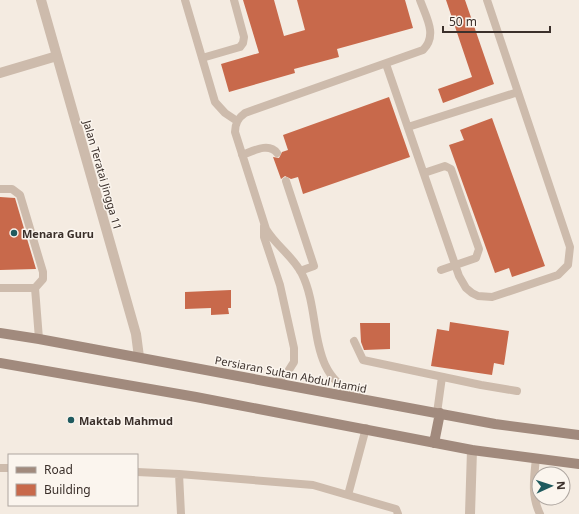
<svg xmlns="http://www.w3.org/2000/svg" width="579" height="514" viewBox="0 0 579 514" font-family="'Noto Sans',sans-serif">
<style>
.building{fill:#c8694b}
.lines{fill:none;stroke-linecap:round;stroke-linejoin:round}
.service{stroke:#cdbbac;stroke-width:8}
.minor{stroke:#cdbbac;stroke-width:10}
.secondary{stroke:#a18a7d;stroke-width:10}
.poi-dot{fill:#1f5a5e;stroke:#fbf5ee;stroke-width:1.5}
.labels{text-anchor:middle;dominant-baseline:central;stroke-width:3;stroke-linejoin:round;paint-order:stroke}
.street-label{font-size:11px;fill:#3b302b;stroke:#fbf5ee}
.poi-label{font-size:11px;font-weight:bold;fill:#3b302b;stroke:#fbf5ee;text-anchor:start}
</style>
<rect width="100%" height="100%" fill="#f4ebe1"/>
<path class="building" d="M 243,0 L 274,0 L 284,36 L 305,30 L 297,0 L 405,0 L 413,28 L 337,49 L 339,57 L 294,69 L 295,73 L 229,92 L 221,64 L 259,53 Z
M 446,0 L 465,0 L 494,84 L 443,103 L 438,89 L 472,77 Z
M 389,97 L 410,157 L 303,194 L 298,177 L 291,179 L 285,176 L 281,179 L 273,157 L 279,158 L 282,152 L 288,150 L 283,135 Z
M 492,118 L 545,266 L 512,277 L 509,268 L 495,273 L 449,145 L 464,140 L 460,130 Z
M 0,197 L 15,198 L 36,269 L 0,270 Z
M 231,290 L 231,308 L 228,308 L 229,314 L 211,315 L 211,308 L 185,309 L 185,292 Z
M 450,322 L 509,331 L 504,365 L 494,363 L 492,375 L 431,366 L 437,329 L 449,331 Z
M 360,323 L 390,323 L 390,349 L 364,350 L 361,342 Z"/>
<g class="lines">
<path class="service" d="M 185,0 L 215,102 L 225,113 L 237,121
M 202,58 L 240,47 L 243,43 L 244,37 L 234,0
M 386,64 L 459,276 L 466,288 L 472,293 L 478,296 L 492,297 L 558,275 L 568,265 L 570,247 L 487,0
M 408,127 L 518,92
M 242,155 C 253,151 269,142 277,153
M 424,173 L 445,166 L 451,169 L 479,249 L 476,258 L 441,270
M 286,181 L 314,266 L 300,271
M 0,189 L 12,189 L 20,195 L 43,272 L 43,279 L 35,288 L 0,288
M 264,226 L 264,237 L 280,285 L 294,348 L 294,362 L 287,373 L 275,383
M 35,288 L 39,339
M 354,341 L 363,360 L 481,385 L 517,391
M 358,396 C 305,373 323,317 302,274 C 293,256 276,246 266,229 L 235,132 C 235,123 238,118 245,113 L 423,50 C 438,35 426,17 420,0
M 437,413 L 442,377
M 536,458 C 534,478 531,496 540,514
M 0,468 L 9,468
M 137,472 L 179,474 L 313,485 L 396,509 L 398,514
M 179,474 L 181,514
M 348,495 L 366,428"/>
<path class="minor" d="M 41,0 L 136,334 L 139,357
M 0,73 L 57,56
M 470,514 L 472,450"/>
<path class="secondary" d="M 0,333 L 39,339 L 495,424 L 579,435
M 0,363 L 196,397 L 472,450 L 579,464
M 434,443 L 440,413"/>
</g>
<g class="poi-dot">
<circle cx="14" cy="233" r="4"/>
<circle cx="71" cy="420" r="4"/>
</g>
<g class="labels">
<g class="street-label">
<text transform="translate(103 175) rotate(74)">Jalan Teratai Jingga 11</text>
<text transform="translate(291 374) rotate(11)">Persiaran Sultan Abdul Hamid</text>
</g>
<g class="poi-label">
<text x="22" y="233">Menara Guru</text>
<text x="79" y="420">Maktab Mahmud</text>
</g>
</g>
<rect x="8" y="454" width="130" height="52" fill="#fbf5ee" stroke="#aea6a0"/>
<rect x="16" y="467" width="20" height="6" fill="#a18a7d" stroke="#aea6a0"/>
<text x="44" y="474" font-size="12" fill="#3b302b">Road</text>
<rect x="16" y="484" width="20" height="12" fill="#c8694b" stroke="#aea6a0"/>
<text x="44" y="494" font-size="12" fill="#3b302b">Building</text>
<g transform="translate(551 486) rotate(87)"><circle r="19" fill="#fbf5ee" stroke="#aea6a0"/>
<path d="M0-3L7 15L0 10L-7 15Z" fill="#1f5a5e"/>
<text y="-6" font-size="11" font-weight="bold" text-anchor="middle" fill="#3b302b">N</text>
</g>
<path d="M443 26v6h107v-6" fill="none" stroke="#3b302b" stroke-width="2"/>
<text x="449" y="26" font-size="12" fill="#3b302b" stroke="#fbf5ee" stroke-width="3" paint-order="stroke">50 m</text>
</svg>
